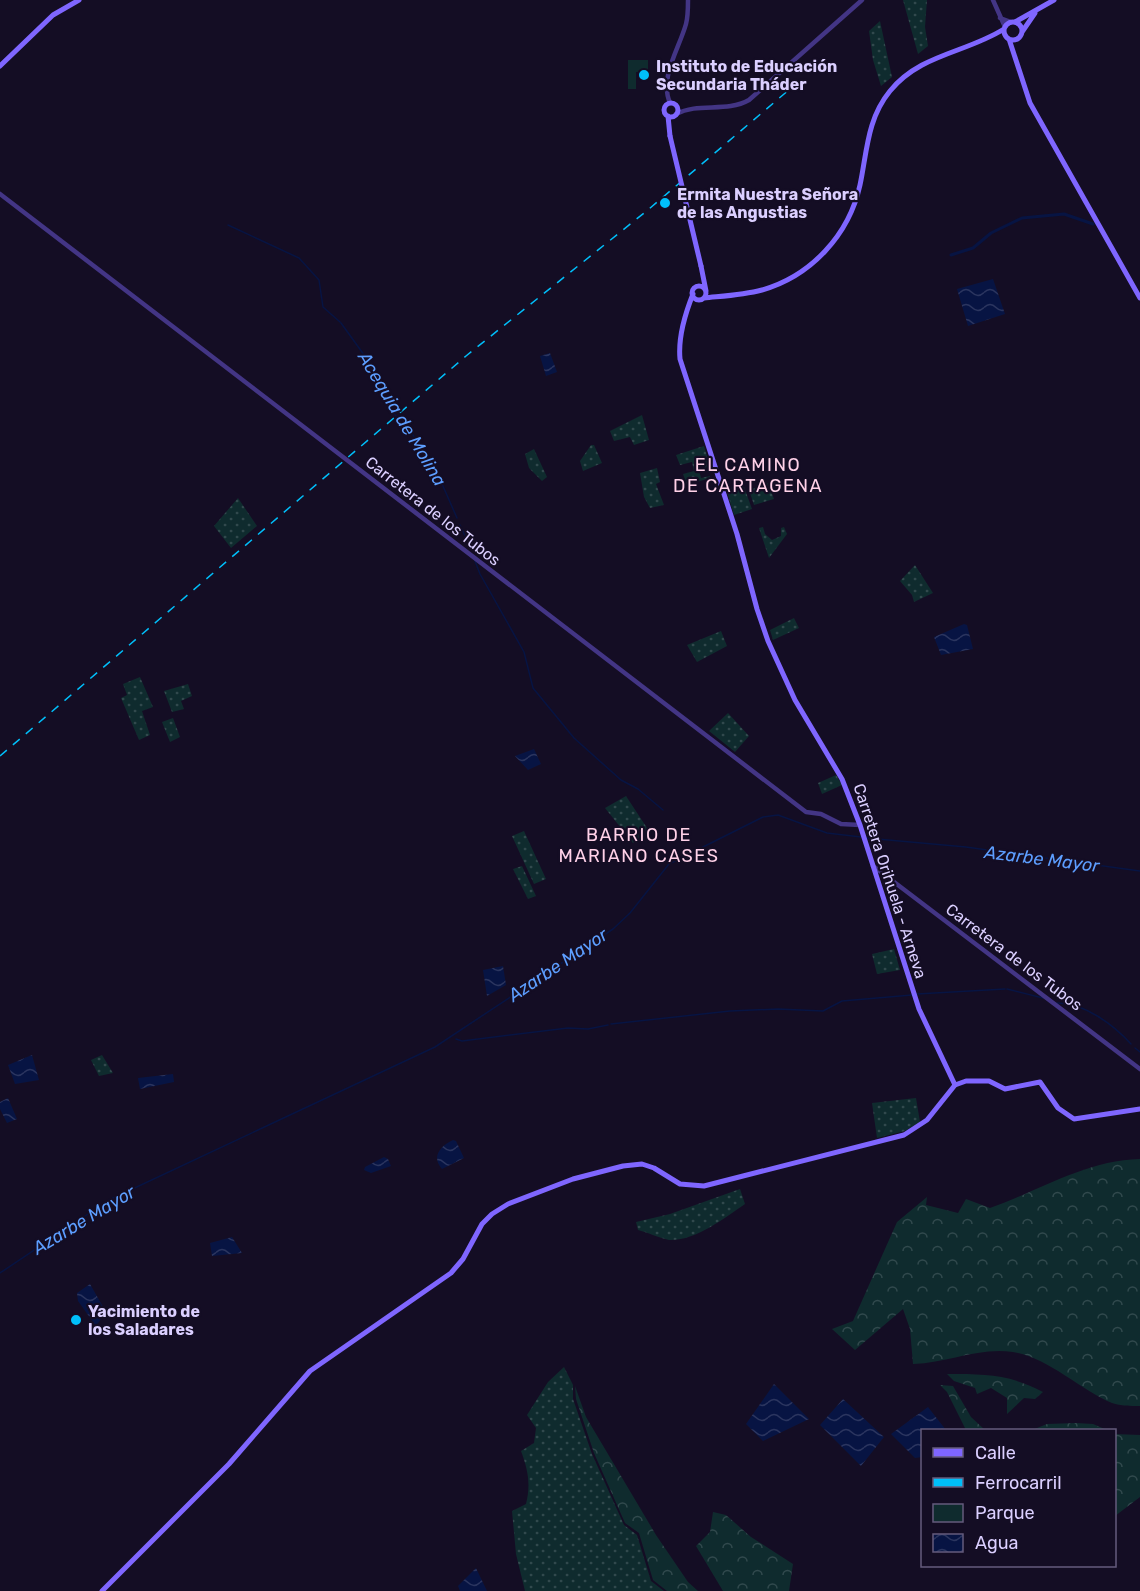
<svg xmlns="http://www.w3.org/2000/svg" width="1140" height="1591" viewBox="0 0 1140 1591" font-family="Rubik,sans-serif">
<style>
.green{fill:url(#green-dots)}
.forest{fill:url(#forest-crowns)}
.pitch{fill:#0f2b2e}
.water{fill:url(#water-waves)}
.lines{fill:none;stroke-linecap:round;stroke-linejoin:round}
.stream{stroke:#071443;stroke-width:1.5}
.canal{stroke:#071443;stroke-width:3}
.tertiary{stroke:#433585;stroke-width:4.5}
.secondary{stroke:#7f66ff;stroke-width:5}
.rail{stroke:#00bffa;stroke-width:1.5;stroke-dasharray:9 8;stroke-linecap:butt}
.secondary-bridge{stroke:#7f66ff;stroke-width:5}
.poi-dot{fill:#00bffa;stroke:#140d24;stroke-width:2}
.labels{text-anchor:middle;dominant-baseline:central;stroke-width:4.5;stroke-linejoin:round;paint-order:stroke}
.poi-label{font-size:16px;font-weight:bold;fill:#dbcfff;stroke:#140d24;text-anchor:start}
.street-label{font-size:16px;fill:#dbcfff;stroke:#140d24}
.water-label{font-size:18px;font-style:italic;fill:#5d9eff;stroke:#140d24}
.neighbourhood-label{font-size:18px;letter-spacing:1.5px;fill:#ffd1e8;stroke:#140d24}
</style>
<defs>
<pattern id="green-dots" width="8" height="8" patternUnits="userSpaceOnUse" patternTransform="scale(1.5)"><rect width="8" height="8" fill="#0f2b2e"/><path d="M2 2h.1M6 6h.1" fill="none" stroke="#31494d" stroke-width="1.8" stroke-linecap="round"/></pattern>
<pattern id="forest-crowns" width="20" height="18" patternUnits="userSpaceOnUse" patternTransform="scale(1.5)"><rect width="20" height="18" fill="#0f2b2e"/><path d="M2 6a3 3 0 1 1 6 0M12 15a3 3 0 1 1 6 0" fill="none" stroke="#31494d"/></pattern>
<pattern id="water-waves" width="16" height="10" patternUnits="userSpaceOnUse" patternTransform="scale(1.5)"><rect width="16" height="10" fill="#071443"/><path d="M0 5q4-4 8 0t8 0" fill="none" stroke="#2b355f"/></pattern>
</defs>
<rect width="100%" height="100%" fill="#140d24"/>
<path class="green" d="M 903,0 L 927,0 L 925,27 L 928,46 L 918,54 Z
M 880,21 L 892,77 L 881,86 L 873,60 L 869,31 Z
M 642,415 L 649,440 L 634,445 L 630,437 L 614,441 L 610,431 Z
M 591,445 L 594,445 L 602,463 L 583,471 L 580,461 Z
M 704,446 L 710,466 L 699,470 L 701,478 L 710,476 L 710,478 L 687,485 L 683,474 L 694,471 L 692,462 L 680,465 L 676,455 Z
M 534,449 L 547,477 L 542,481 L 529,468 L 525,454 Z
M 657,468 L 660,482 L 656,484 L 664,505 L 650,508 L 644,497 L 640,473 Z
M 768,483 L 774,499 L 754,505 L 749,490 Z
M 743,484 L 752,509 L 734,515 L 726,489 Z
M 238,498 L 257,526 L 231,548 L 214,526 Z
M 763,527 L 765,534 L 772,540 L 781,536 L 781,528 L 784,527 L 787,534 L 769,558 L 759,528 Z
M 915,565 L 933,593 L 914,602 L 912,595 L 900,581 Z
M 794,618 L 799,628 L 773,640 L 770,630 Z
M 721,631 L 727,646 L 697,662 L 687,645 Z
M 140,677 L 153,707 L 142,711 L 150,735 L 139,740 L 121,698 L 127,695 L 123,684 Z
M 188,684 L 192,696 L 181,701 L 184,709 L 172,712 L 164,691 Z
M 728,713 L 749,736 L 735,752 L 709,731 Z
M 173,718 L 180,737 L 170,742 L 162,722 Z
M 836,775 L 842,785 L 822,794 L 818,783 Z
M 626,796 L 649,831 L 633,843 L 605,808 Z
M 524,831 L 546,879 L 534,884 L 512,836 Z
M 522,866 L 536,896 L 528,899 L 513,869 Z
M 894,949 L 900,970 L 877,974 L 872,954 Z
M 102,1055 L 113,1073 L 99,1076 L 91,1060 Z
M 916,1098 L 920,1122 L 905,1131 L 877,1138 L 872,1103 Z
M 740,1189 L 745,1204 C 724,1218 696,1241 669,1240 C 663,1239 646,1232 638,1230 L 636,1222 L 670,1214 Z
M 564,1367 L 573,1385 L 573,1399 L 592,1454 L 624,1525 L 637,1535 L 651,1581 L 664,1591 L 525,1591 L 516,1554 L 512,1511 L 526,1504 C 531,1484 528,1470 521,1451 L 534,1443 L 536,1428 L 527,1415 L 548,1382 Z"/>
<path class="forest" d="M 1140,1159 L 1140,1406 C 1131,1406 1121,1406 1112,1403 C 1081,1390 1047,1357 1013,1352 C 978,1347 948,1363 913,1364 L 910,1329 L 903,1309 L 855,1350 L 832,1329 L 853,1321 L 897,1222 L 927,1197 L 926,1205 L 958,1213 L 966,1199 L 990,1208 C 1039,1191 1086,1160 1140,1159 Z
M 947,1374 C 985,1374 1009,1374 1043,1392 L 1035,1399 L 1024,1398 L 1007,1414 L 1007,1398 L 991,1388 L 977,1394 L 975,1388 L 954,1381 Z
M 940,1385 L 953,1386 L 971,1417 L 985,1430 L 966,1430 L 947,1392 Z
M 575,1386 L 586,1417 L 656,1535 L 688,1582 L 698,1591 L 667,1591 L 653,1580 L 639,1533 L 625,1523 L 594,1453 L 576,1399 Z
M 1076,1423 L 1093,1424 L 1107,1430 L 1032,1430 L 1047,1424 Z
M 1114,1434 L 1140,1435 L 1140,1497 L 1115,1516 Z
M 713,1512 L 726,1515 L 751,1537 L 793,1564 L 789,1591 L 723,1591 L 696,1546 L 710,1532 Z"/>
<path class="pitch" d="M 628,60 L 648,60 L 648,72 L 636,72 L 636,89 L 628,89 Z"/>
<path class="water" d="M 993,279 L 1005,314 L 968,326 L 957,289 Z
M 550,353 L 557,372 L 546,376 L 540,356 Z
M 964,624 L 967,625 L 973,649 L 941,655 L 934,637 Z
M 534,749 L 541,764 L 528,770 L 515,756 Z
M 503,966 L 506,985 L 487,996 L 483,970 Z
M 32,1055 L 39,1080 L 15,1084 L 8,1065 Z
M 173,1074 L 174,1082 L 140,1089 L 138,1078 Z
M 8,1098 L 17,1119 L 7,1123 L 0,1109 L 0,1102 Z
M 453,1140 L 456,1141 L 464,1158 L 442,1169 C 431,1157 440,1146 453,1140 Z
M 384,1157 L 388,1159 L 391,1166 L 371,1173 L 364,1170 L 365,1167 Z
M 232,1237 L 242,1253 L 212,1256 L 210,1243 Z
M 90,1284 L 106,1312 L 96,1326 L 78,1301 L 77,1293 Z
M 774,1384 L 809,1419 L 763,1441 L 746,1424 Z
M 843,1399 L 884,1437 L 861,1466 L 820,1425 Z
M 928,1407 L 946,1430 L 922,1430 L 922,1457 L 915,1458 L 891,1434 Z
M 476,1568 L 487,1591 L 460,1591 L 458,1586 Z"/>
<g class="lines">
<path class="stream" d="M 228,225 L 299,258 L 319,280 L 323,307 L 340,322
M 341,323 L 367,359 L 391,401 L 395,415 L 405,422 L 439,477 L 457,518
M 460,525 L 471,549
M 475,561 L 480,574 L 524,652 L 533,688 L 574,738 L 621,780 L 638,789 L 663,810
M 866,838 L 966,847 L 1140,871
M 1007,989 L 1043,998
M 917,994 L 1005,989
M 1057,1003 C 1084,1003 1113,1024 1131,1044
M 611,1024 L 730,1011 L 778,1009 L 823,1011 L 842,1001 L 912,995
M 456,1039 L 462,1041 L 568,1028 L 588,1029 L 608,1025
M 1135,1048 L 1140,1052
M 0,1273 L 109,1200 L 435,1047 L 613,929 L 630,913 L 669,864 L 763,817 L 778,815 L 827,833 L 861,837"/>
<path class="canal" d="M 951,255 L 973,248 L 991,233 L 1022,218 L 1064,214 L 1093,224"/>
<path class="tertiary" d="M 993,0 L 1005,27
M 1000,18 L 1011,22
M 670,103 C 659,78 679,49 686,24 C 688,17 688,8 688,0
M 676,114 C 699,102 726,113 749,100 L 862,0
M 0,194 L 806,812 L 821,814 L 841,824 L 860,825
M 873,866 L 1140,1069"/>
<path class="secondary" d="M 1015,22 L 1054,0
M1004 31a9 9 0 1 1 18 0a9 9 0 1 1-18 0Z
M 1022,32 L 1035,13
M 1009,39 L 1030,103 L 1140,298
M 0,66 L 53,15 L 79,0
M664 110a7 7 0 1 1 14 0a7 7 0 1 1-14 0Z
M 668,116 L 670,136
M 701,266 L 706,291
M692 293a7 7 0 1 1 14 0a7 7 0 1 1-14 0Z
M 693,294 C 685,314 678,338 680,359 L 737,534 L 757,609 L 768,641 L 795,700 L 842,779 L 860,825 L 919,1009 L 955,1085
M 704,298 C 723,296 743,295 762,290 C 811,276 849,235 860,185 C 867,152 867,119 890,91 C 920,54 966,53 1004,29
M 102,1591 L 229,1464 L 310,1371 L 451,1273 L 463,1259 L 482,1224 L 492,1214 L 508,1204 L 573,1179 L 623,1166 L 642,1164 L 654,1168 L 680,1184 L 704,1186 L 904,1135 L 927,1120 L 955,1085 L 966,1081 L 989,1081 L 1005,1089 L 1040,1082 L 1058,1108 L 1074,1119 L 1140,1109"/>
<path class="rail" d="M 0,756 L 466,356 L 649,209 L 804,77"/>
<path class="secondary-bridge" d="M 670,136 L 701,266"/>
</g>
<g class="poi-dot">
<circle cx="644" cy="75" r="6"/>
<circle cx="665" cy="203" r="6"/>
<circle cx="76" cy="1320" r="6"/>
</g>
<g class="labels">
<g class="poi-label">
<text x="656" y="66">Instituto de Educación<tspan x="656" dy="18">Secundaria Tháder</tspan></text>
<text x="677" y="194">Ermita Nuestra Señora<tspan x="677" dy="18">de las Angustias</tspan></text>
<text x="88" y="1311">Yacimiento de<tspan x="88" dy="18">los Saladares</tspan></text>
</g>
<g class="street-label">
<text transform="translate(433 511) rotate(38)">Carretera de los Tubos</text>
<text transform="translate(890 881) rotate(72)">Carretera Orihuela - Arneva</text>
<text transform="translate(1014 957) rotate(37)">Carretera de los Tubos</text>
</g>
<g class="water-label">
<text transform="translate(402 419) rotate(59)">Acequia de Molina</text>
<text transform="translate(1042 859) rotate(7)">Azarbe Mayor</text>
<text transform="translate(558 965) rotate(-34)">Azarbe Mayor</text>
<text transform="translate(84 1220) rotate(-31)">Azarbe Mayor</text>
</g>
<g class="neighbourhood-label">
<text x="748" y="465">EL CAMINO<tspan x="748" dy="21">DE CARTAGENA</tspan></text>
<text x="639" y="835">BARRIO DE<tspan x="639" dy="21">MARIANO CASES</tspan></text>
</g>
</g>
<rect x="921" y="1429" width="195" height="138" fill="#140d24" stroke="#645b7c" stroke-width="1.5"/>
<rect x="933" y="1448" width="30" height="9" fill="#7f66ff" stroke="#645b7c" stroke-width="1.5"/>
<text x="975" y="1459" font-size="18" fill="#dbcfff">Calle</text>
<rect x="933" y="1478" width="30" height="9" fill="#00bffa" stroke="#645b7c" stroke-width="1.5"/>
<text x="975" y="1489" font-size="18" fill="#dbcfff">Ferrocarril</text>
<rect x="933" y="1504" width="30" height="18" fill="#0f2b2e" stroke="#645b7c" stroke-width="1.5"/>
<text x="975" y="1519" font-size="18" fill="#dbcfff">Parque</text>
<rect x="933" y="1534" width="30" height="18" fill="url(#water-waves)" stroke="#645b7c" stroke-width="1.5"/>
<text x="975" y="1549" font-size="18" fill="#dbcfff">Agua</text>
</svg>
